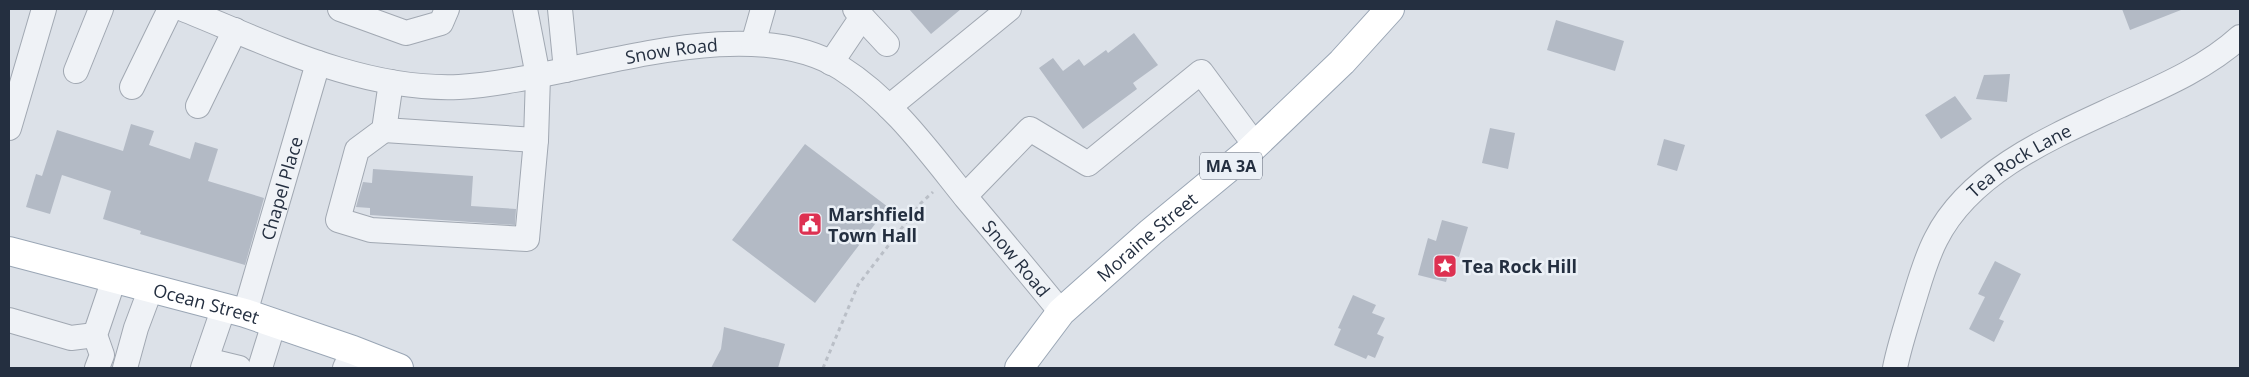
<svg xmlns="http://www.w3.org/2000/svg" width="2249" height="377" viewBox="0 0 2249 377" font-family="'Open Sans',sans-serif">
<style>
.building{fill:#b3bac5}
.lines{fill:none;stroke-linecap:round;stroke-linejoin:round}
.minor-casing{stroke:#a1a8b2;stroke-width:26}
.major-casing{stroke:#9aa6b5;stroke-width:30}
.path{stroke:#babfc7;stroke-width:3;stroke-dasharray:4 4;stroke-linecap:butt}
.minor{stroke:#eff2f6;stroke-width:24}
.major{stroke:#fff;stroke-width:28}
.labels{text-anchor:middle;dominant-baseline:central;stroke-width:5;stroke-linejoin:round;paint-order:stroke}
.shield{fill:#ebf0f6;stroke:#606977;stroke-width:1}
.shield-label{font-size:16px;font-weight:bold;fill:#242f40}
.street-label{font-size:18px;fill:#242f40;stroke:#ebf0f6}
.poi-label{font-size:18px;font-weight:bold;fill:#242f40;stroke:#ebf0f6;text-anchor:start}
</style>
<rect width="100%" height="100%" fill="#dce1e8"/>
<path class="building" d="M 909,9 L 961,9 L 931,34 Z
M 2122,9 L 2181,9 L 2181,10 L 2130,30 Z
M 1556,20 L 1624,41 L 1615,71 L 1547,50 Z
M 1134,33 L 1158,65 L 1133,83 L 1137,89 L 1083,129 L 1039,68 L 1053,58 L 1063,71 L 1079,59 L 1084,66 L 1106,50 L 1108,53 Z
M 2010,74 L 2007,102 L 1976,99 L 1984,75 Z
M 1955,96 L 1972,119 L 1941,139 L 1925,115 Z
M 131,124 L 154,131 L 149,145 L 190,159 L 195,142 L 218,149 L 208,181 L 264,198 L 245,265 L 140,234 L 141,231 L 103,219 L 111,191 L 62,175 L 50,214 L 26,207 L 36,174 L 42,176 L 57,130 L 123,151 Z
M 1490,128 L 1515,133 L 1508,169 L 1482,163 Z
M 1664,139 L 1685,145 L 1677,171 L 1657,165 Z
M 805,144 L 888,207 L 815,303 L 732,240 Z
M 373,169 L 473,176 L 471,206 L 516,209 L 515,225 L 370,215 L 370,208 L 356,207 L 363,182 L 372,183 Z
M 1442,220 L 1468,227 L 1459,257 L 1453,255 L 1446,282 L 1418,275 L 1428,238 L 1436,241 Z
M 1995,261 L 2021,274 L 1999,319 L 2004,321 L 1994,342 L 1969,329 L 1985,297 L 1978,294 Z
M 1353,295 L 1376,305 L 1372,313 L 1385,318 L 1377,334 L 1384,337 L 1375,358 L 1368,355 L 1366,359 L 1334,345 L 1341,329 L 1338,328 Z
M 724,327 L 785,344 L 778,368 L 711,368 L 721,349 Z"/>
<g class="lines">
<g class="minor-casing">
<g id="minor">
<path id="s1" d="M 183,9 C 270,44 362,91 459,87 C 570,81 741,6 841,68 C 893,101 929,152 967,199 C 999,237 1030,274 1061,312"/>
<path d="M 340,9 L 406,33 L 441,23 L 447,9"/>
<path d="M 560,9 L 566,70"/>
<path d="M 862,17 L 887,44"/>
<path d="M 753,44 L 763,9"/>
<path d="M 831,63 L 862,17 L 855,9"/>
<path d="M 76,71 L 101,9"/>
<path d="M 391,82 L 384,130 L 357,150 L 338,220 L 371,230 L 527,239 L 536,140 L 538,76 L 525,9"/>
<path d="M 132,87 L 170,9"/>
<path d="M 198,106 L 235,30"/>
<path d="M 889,107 L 1009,9"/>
<path d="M 9,128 L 44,9"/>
<path d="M 384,130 L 536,140"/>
<path d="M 965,196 L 1030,129 L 1088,164 L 1201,72 L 1255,145"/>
<path id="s2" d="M 245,313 L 318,63"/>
<path d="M 9,320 L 71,338 L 95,335"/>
<path d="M 206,360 L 239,368"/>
<path d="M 97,368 L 102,355 L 95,335 L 114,279"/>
<path d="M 125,368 L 136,328 L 151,288"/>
<path d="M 203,368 L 224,307"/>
<path d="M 260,368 L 274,323"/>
<path d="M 345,368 L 353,350"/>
<path id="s3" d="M 1895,368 C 1899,347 1906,327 1912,306 C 1919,284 1925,260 1936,239 C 1970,171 2054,136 2119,106 C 2161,87 2206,68 2240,37"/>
</g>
</g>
<g class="major-casing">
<g id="major">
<path id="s4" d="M 9,251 L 245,313 L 353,350 L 399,368"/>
<path id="s5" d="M 1019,368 L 1061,312 L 1151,232 L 1248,152 L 1342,62 L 1390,9"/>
</g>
</g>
<path class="path" d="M 823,368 L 858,285 L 921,203 L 933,192"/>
<use href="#minor" class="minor"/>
<use href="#major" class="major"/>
</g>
<defs>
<g id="civic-square" transform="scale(1.25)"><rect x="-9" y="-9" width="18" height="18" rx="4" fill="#dd3151" stroke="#ebf0f6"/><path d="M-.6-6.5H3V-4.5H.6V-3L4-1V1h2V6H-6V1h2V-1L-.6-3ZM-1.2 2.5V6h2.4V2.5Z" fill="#fff"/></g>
<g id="sight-square" transform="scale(1.25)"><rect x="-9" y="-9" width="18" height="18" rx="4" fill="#dd3151" stroke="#ebf0f6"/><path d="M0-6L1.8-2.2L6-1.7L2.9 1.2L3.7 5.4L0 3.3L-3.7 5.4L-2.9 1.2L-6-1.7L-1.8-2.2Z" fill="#fff"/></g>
</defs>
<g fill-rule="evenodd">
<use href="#civic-square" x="810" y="224"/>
<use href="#sight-square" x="1445" y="266"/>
</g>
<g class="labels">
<rect class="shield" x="1200" y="152.5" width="62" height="27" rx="4"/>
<g class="shield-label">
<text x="1231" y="166">MA 3A</text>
</g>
<g class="street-label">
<text stroke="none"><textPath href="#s1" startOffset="505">Snow Road</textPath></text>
<text stroke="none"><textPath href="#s3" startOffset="252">Tea Rock Lane</textPath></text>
<text stroke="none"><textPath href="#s2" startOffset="130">Chapel Place</textPath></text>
<text stroke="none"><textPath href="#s5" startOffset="184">Moraine Street</textPath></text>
<text stroke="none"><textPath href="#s1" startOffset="939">Snow Road</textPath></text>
<text stroke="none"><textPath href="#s4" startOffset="204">Ocean Street</textPath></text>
</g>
<g class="poi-label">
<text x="828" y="214">Marshfield<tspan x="828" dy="21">Town Hall</tspan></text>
<text x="1462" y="266">Tea Rock Hill</text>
</g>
</g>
<rect width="2249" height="377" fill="none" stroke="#242f40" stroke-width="20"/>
</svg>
